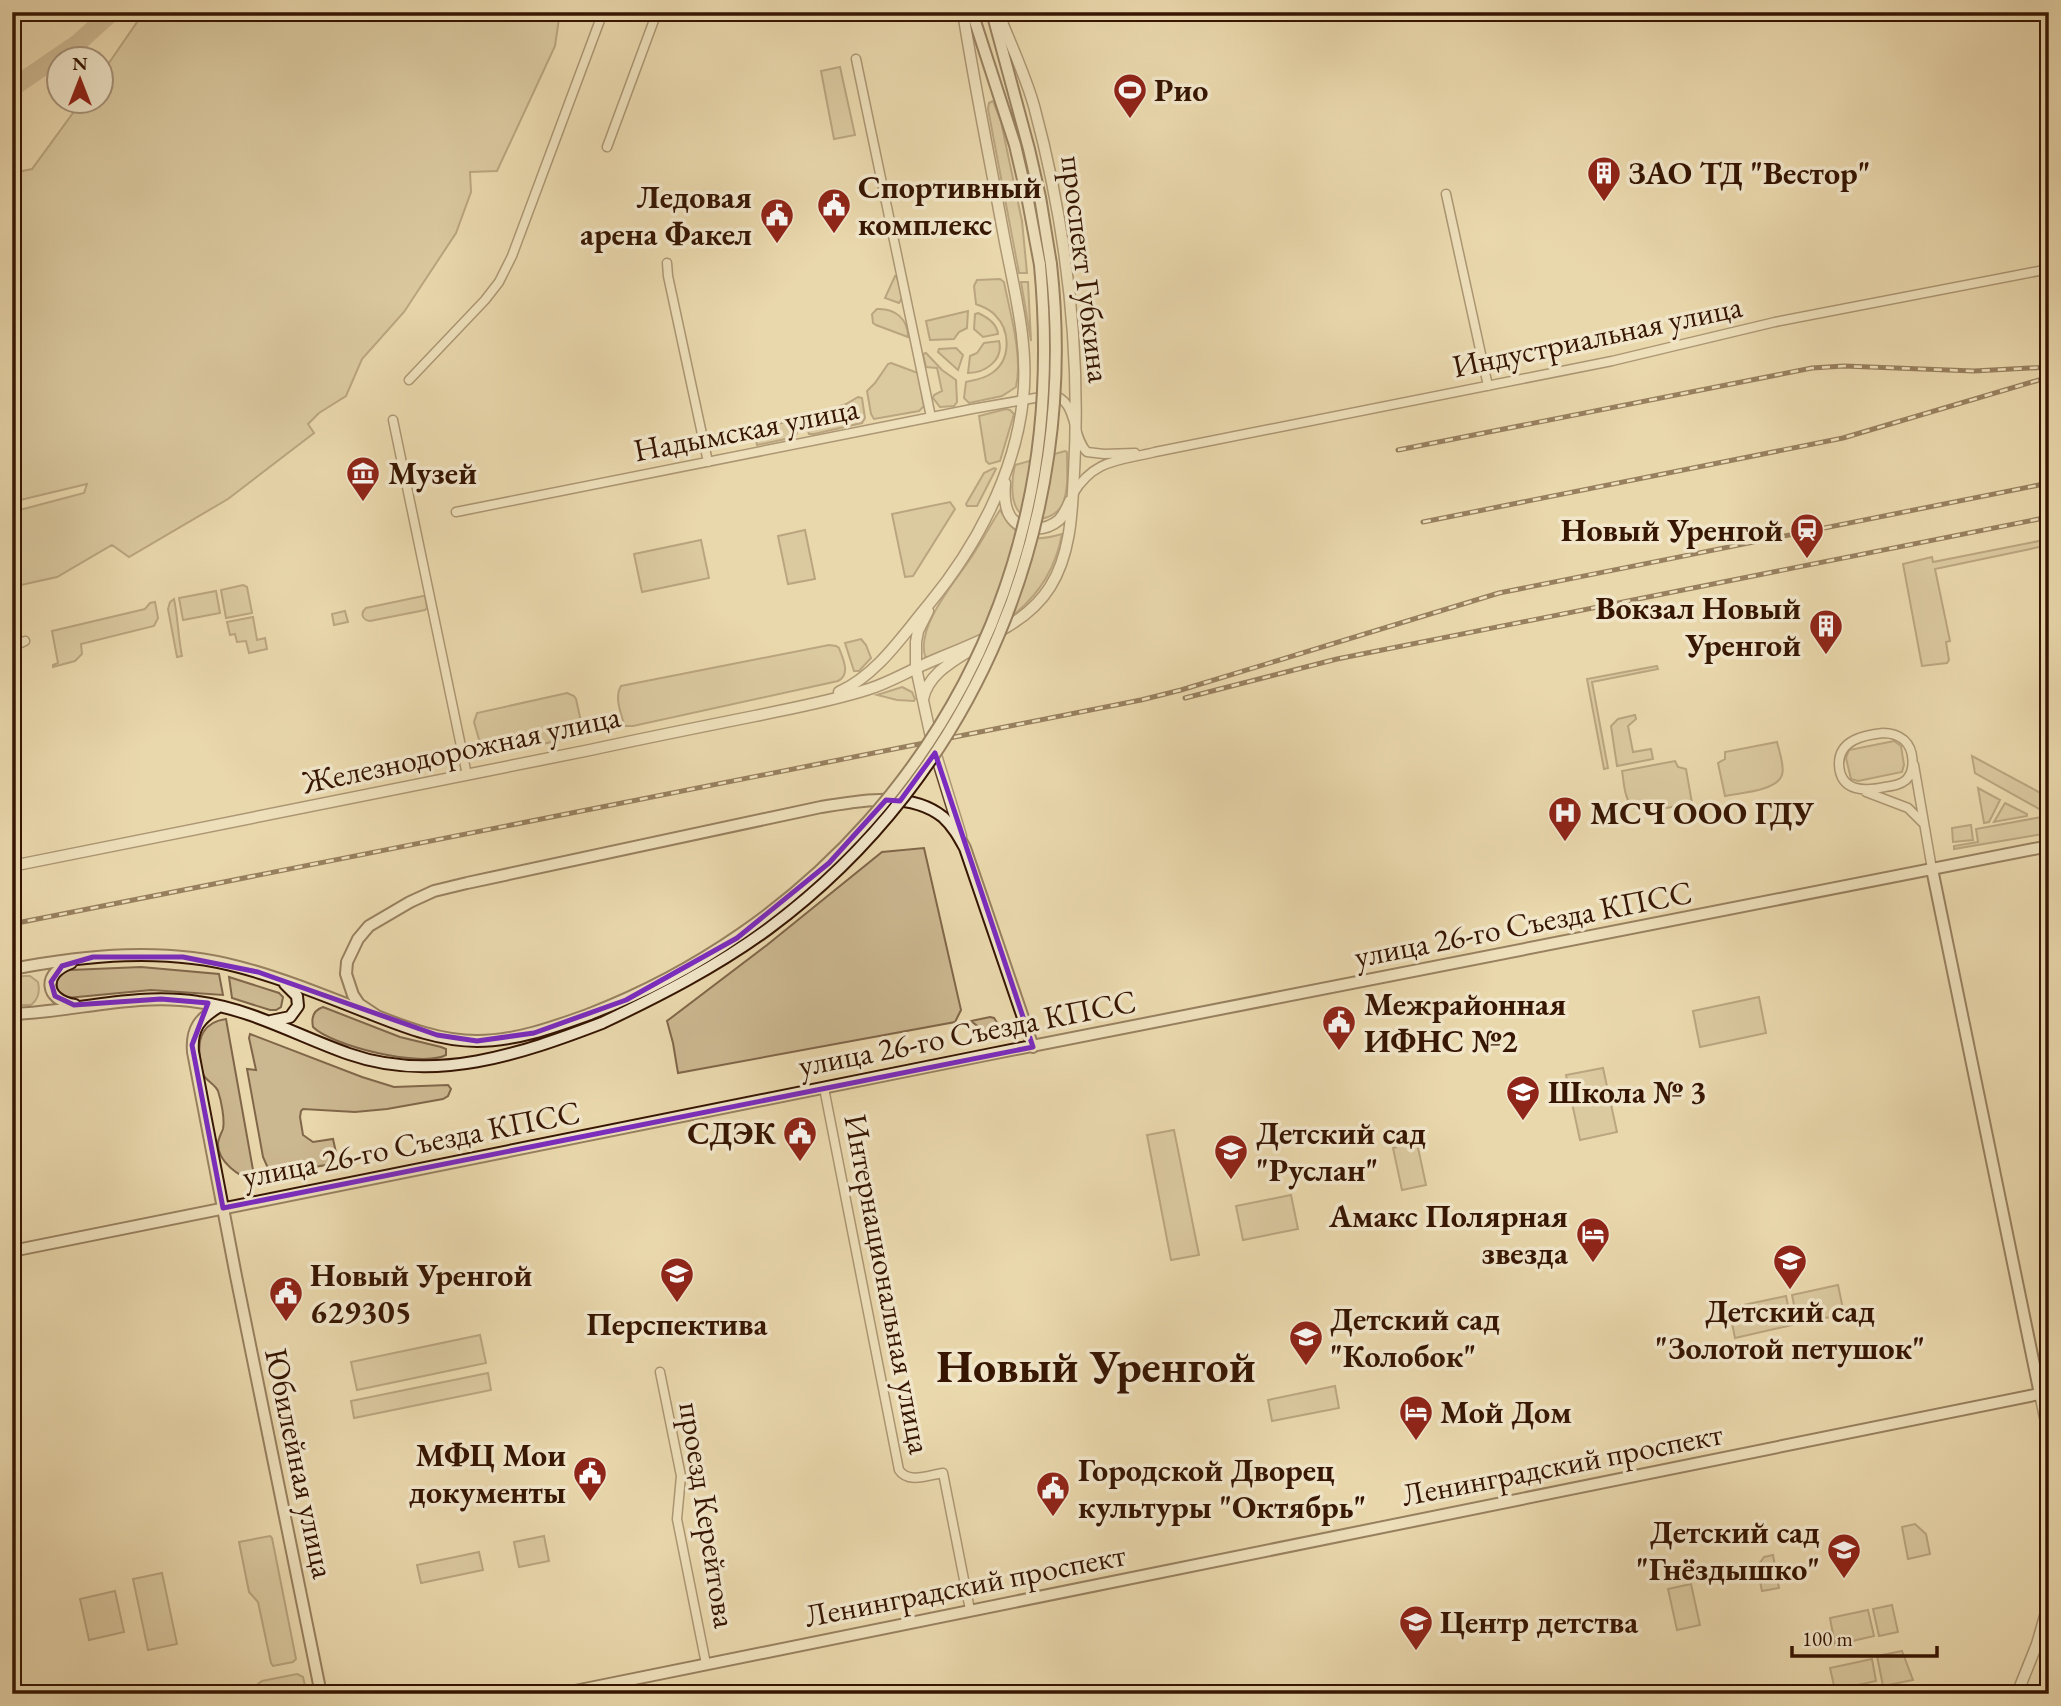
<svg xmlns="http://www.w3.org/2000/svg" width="2061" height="1706" viewBox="0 0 2061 1706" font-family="'EB Garamond',serif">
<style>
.green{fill:#cbb790;stroke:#806649;stroke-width:2}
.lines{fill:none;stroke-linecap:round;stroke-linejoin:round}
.river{stroke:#ad9673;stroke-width:18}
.minor-casing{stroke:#63462d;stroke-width:11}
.tertiary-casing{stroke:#63462d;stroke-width:13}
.secondary-casing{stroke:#361502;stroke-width:14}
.minor{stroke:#f1e6ca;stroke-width:8}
.tertiary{stroke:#f1e6ca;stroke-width:10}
.secondary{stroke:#f1e6ca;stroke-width:10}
.rail-casing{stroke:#361502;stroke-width:5}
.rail{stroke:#f1e6ca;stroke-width:2.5;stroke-dasharray:8;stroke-linecap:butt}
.secondary-bridge-casing{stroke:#361502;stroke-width:14;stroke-linecap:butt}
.secondary-bridge{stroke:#f1e6ca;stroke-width:10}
.marked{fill:none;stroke:#7b2cbf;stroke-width:5;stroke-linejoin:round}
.labels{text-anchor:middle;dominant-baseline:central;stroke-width:7;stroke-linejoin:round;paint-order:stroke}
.poi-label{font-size:32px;font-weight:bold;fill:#361502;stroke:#f1e6ca;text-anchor:start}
.street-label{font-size:32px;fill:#361502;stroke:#f1e6ca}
.town-label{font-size:46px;font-weight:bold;fill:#361502;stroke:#f1e6ca}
</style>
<rect width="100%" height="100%" fill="#ead8ad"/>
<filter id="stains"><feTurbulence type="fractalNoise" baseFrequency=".00286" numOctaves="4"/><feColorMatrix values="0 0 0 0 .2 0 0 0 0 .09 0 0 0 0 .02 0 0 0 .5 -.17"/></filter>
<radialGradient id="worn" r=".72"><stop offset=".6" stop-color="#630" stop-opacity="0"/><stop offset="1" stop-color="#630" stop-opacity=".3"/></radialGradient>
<path class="green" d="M 144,12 L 560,12 L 555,46 L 497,171 L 470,172 L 471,192 L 456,233 L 404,312 L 362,359 L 346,396 L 319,413 L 308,424 L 314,433 L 228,499 L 129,557 L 112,545 L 57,577 L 12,587 L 12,512 L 84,493 L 87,484 L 12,502 L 12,173 L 32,169 L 81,102 L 102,102 L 102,73 Z
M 840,67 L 855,135 L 834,139 L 821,71 Z
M 993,101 L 1001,122 L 1022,221 L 1027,273 L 1019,273 L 988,109 L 989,103 Z
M 895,276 L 897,277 L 902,298 L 899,303 L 885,298 Z
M 977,280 L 1000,279 L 1004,282 C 1010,313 1023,356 1016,387 L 1002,396 L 969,403 L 964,398 L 966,382 C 975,380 984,379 992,373 C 1011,360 1011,331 995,315 C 990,309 983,307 976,304 L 974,286 Z
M 1021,282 L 1028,282 L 1031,341 Z
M 877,309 C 895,308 908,319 908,337 L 876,325 L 873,323 L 872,314 Z
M 968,311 L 967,328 L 959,332 L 954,339 L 930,340 L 926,321 Z
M 978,313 C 987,317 997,324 998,334 L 983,337 L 974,329 L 975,314 Z
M 999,341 C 1004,360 985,373 968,373 L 970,356 L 977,353 L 984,343 Z
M 956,348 L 963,355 L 958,370 L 938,352 L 939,349 Z
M 926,353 L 942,370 L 956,380 L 957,402 L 954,406 L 940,407 L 933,398 L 934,395 L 942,391 L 937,368 L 926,367 L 923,354 Z
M 891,363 L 918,373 L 924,406 L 919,411 L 874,419 L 871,414 L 867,391 L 875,383 L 888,364 Z
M 858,397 L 862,398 L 865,418 L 862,423 L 814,434 L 809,434 L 805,422 L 807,417 L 846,404 Z
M 1006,409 L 1010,410 L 1014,414 L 1000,461 L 989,464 L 986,461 L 979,416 Z
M 793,421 L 795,422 L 797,433 L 795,437 L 757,445 L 754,430 L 755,428 Z
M 1065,451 L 1067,452 C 1067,469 1069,488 1063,503 C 1056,520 1028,526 1017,509 C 1010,497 1012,477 1015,465 Z
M 994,468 L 996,469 L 977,506 L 967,506 L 966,504 L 984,473 Z
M 950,502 L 955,509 L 913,576 L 905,577 L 892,514 Z
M 1000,510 C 1003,514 1007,524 1013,528 C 1028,542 1045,539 1062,534 C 1049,606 991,636 928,658 L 925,656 C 916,624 958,579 974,553 C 983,539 991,524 1000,510 Z
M 805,530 L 815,579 L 788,584 L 778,536 Z
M 2049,539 L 2049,545 L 1935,569 L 1950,641 L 1946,642 L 1949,660 L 1947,663 L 1922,666 L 1903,564 L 1932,557 L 1933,562 Z
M 701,540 L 709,578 L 642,592 L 634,554 Z
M 243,585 L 247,587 L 252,613 L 226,618 L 221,590 Z
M 216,591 L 220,613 L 183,620 L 179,598 Z
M 423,596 L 425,596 L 427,608 L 425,610 L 370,621 C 362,620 360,613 366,608 Z
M 174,599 C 178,618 178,636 182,656 L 177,657 L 168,609 L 170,602 Z
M 155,602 L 158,618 L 154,626 L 81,644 L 82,654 L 75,661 L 53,667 L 53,665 L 58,663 L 52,631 L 145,609 L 150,603 Z
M 345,611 L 348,622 L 334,625 L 332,614 Z
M 253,617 L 257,640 L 265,638 L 267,649 L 249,653 L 246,641 L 237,642 L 235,634 L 230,635 L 227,622 Z
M 861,639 L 866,645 L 871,658 L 859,671 L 854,671 L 845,643 Z
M 829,645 L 836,646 L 839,648 C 843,659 851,674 838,681 L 633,726 L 625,726 L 624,724 C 621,713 614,697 621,686 Z
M 1657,666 L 1658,669 L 1592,682 L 1608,768 L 1604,769 L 1587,679 Z
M 902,687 L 912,692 L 915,699 L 914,701 L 897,700 L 877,695 Z
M 567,693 L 574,696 L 576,699 L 583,731 L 581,736 L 499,753 L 487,753 L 482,750 L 474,722 L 477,713 Z
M 1635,715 L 1636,719 L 1628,726 L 1633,752 L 1651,749 L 1653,759 L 1617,766 L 1611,726 L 1618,719 Z
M 1894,741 L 1901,746 L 1904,765 L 1902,772 L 1858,781 L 1851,779 L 1846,758 L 1849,750 Z
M 1777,742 C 1779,751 1785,766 1782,775 C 1777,791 1739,793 1725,796 L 1718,763 L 1725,759 L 1725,752 Z
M 1972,756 L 2048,797 L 2048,805 L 2041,810 L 1975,773 Z
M 1675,761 L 1678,767 L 1686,769 L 1692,803 C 1678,805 1640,817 1631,805 C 1624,796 1624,782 1622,771 Z
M 1978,788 L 2000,800 L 1989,822 L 1984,823 Z
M 2005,803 L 2027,814 L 2027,816 L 1994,822 Z
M 2047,816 L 2049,829 L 2043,834 L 1954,849 L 1954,846 L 1978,842 L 1976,829 Z
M 1971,825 L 1973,840 L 1953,842 L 1952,828 Z
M 924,848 L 961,1010 L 955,1022 L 678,1073 L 673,1043 L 667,1021 L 767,945 L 882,852 Z
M 141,967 L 219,974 L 223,995 L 151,990 L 67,998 L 58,992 C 55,980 58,973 70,970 Z
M 24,976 L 30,976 L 38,982 C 40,991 39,999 31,1005 L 12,1005 L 12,978 Z
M 229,977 L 279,993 L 283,997 L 281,1007 L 276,1010 L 270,1010 L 232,998 Z
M 1759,997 L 1766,1033 L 1700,1047 L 1693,1011 Z
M 323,1007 L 400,1037 L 441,1047 L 446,1049 L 446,1055 C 422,1068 332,1046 313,1027 C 311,1017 314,1010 323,1007 Z
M 990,1017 L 994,1018 L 998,1024 L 996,1029 L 992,1032 L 984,1031 L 971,1021 Z
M 226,1019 L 255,1181 C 239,1177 218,1162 218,1144 C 218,1139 221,1134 223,1129 C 225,1119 221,1100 218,1091 C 215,1084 206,1081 203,1074 C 201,1070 201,1062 200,1058 C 197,1037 204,1022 226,1019 Z
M 250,1034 L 362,1077 L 394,1087 L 448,1085 L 451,1089 L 448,1096 L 443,1099 L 387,1109 L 355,1112 L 303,1109 L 301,1111 L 300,1117 L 303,1135 L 313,1142 L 333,1139 L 337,1157 L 331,1164 L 271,1175 L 263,1157 L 247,1069 L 256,1070 L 249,1038 Z
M 1603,1068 L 1617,1132 L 1580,1140 L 1566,1075 Z
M 1174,1130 L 1199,1255 L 1171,1260 L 1147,1135 Z
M 1417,1143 L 1426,1185 L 1402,1190 L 1393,1148 Z
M 1291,1195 L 1298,1229 L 1243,1240 L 1236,1206 Z
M 1838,1285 L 1844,1314 L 1798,1324 L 1792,1295 Z
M 1786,1296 L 1792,1325 L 1735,1338 L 1729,1308 Z
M 480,1335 L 486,1363 L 357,1390 L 351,1362 Z
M 488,1373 L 491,1390 L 354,1418 L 351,1401 Z
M 1335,1386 L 1339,1408 L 1272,1421 L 1268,1400 Z
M 1915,1524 L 1926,1534 L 1930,1554 L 1908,1559 L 1902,1527 Z
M 270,1536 L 272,1538 L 296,1659 L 293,1662 L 273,1666 L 271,1663 L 258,1602 L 249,1592 L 239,1542 Z
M 544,1536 L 549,1561 L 519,1567 L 514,1542 Z
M 479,1552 L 483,1570 L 421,1583 L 417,1565 Z
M 1773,1555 L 1779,1588 L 1762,1591 L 1757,1567 L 1764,1557 Z
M 162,1573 L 177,1644 L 148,1650 L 133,1579 Z
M 1691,1584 L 1700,1625 L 1677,1630 L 1668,1589 Z
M 115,1591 L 124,1632 L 89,1640 L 80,1599 Z
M 1892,1605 L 1898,1632 L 1879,1636 L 1873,1609 Z
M 1868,1610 L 1874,1636 L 1835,1645 L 1830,1618 Z
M 1902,1651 L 1913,1680 L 1883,1686 L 1877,1656 Z
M 1872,1659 L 1876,1681 L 1835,1690 L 1830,1668 Z
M 297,1674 L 303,1677 L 307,1694 L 259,1694 L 258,1684 L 262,1681 Z"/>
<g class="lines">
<path class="river" d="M 12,88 L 78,43 L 112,12"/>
<g class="minor-casing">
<path id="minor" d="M 856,59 L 931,417
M 607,147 L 657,12
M 1446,194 L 1488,386
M 667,263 L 668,276 L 708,462
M 409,380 L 485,300 L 499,282 L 512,256 L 603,12
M 393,420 L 467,775
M 1073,494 C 1094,459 1119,461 1155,452 L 1612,361 L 1775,322 L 2049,269
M 456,512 L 972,409 L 1052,395 C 1078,400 1071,436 1087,452 L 1104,454 L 1135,453
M 12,647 L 25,641
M 1883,733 C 1890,733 1898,735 1904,740 C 1914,749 1916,770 1906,780 C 1900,785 1893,786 1885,787 C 1866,791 1840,793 1839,764 C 1839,740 1864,735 1883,733 Z
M 1914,765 L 1932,869
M 1866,792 L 1908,808 L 1924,824
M 824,1088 L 899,1470 C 908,1484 929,1475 943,1473 L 970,1610
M 660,1372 L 681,1476 L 677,1519 L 706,1664"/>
</g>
<g class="tertiary-casing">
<path id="tertiary" d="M 1005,483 C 1004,494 1004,506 1010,516 C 1020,532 1045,532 1059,520 C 1064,515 1067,508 1070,501
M 928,611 L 918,631 L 916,642 L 916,668 L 932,742 L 961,836
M 839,692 C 878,674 902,636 929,604 C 976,547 1015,474 1023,399 C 1029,346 1015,294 1005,242 C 991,165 975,89 963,12
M 923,699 C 928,674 953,661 972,649
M 12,866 C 205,827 398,790 590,750 C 645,738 700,727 755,716 C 793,708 832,701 869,689 C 888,683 905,673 923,665 C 967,645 1023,630 1050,587 C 1071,554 1072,511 1074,473 C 1081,350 1066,225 1034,106 C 1025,74 1010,43 998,12
M 2040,1394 L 2049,1436
M 2017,1694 L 2037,1644 L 2049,1602"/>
</g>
<g class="secondary-casing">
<path id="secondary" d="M 972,12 L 1015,145 L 1028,201 L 1040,265
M 992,12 L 1029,149 L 1040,197 L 1051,264
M 1932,869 L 2040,1394
M 71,963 C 42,973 44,1000 75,1005
M 12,969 C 86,955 165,947 239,967 C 285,979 330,998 374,1015 C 407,1028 441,1041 477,1041 C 516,1041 554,1027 590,1014
M 220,1006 C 200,1018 191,1028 193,1052 L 236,1276 L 321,1694
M 12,1014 C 74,1012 136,992 198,1002 C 251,1009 298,1036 349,1054 C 434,1084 521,1054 602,1023
M 377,1016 L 359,1004 L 353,995 L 346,974 L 347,962 L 358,939 L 369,926 L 410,902 L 434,891 L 467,883 L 821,807 C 858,801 910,790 943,817 C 953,826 959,837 965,848 L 1033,1047
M 271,1021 L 290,1017 L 298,1006 L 297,996 L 285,984
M 12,1251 L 991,1054 L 2049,846
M 560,1694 L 2049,1392"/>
</g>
<use href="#minor" class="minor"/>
<use href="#tertiary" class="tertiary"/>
<use href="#secondary" class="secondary"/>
<g class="rail-casing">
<path id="rail" d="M 1398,450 L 1812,368 L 1844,366 L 1974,371 L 2049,367
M 1423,522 L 1843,438 L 2049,377
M 1185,698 L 1337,659 L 2049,517
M 12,924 L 1141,700 L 1181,690 L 1499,593 L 2049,483"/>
</g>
<use href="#rail" class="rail"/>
<g class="secondary-bridge-casing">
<path id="secondary-bridge" d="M 590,1014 C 806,930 970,749 1024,523 C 1045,438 1048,351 1040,265
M 602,1023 C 659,996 716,967 768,929 C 977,774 1080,521 1051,264"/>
</g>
<use href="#secondary-bridge" class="secondary-bridge"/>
</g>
<path d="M0 0H2061V1706H0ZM 935,753 L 1033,1047 L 223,1208 L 192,1045 L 208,1003 L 161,999 L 74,1005 L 55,996 L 51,982 L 62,966 L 93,957 L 183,957 L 258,972 L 437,1035 L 477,1041 L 534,1033 L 626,1000 L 737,938 L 829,863 L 886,800 L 900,801 Z" fill="#ead8ad" fill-opacity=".55" fill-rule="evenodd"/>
<path class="marked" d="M 935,753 L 1033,1047 L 223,1208 L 192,1045 L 208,1003 L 161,999 L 74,1005 L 55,996 L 51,982 L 62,966 L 93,957 L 183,957 L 258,972 L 437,1035 L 477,1041 L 534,1033 L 626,1000 L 737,938 L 829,863 L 886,800 L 900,801 Z"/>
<defs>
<g id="stadium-pin" transform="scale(1.75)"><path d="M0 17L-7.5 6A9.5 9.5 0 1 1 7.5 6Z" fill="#8f2418" stroke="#f1e6ca"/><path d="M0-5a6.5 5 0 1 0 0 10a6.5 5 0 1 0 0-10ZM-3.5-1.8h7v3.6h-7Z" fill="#fff"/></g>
<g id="building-pin" transform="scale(1.75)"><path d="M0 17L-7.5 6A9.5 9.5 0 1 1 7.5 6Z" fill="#8f2418" stroke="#f1e6ca"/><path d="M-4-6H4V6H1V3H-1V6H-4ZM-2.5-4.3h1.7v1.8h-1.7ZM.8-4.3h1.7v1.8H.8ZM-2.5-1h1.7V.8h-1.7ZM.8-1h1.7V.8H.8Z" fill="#fff"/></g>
<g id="civic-pin" transform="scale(1.75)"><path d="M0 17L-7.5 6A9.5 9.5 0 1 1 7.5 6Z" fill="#8f2418" stroke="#f1e6ca"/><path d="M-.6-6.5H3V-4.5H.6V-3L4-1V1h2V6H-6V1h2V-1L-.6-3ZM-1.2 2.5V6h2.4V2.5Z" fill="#fff"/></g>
<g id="museum-pin" transform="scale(1.75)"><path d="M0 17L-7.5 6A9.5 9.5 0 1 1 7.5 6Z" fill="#8f2418" stroke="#f1e6ca"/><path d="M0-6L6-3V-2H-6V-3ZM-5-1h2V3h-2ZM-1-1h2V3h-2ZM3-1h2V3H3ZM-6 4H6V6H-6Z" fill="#fff"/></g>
<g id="station-pin" transform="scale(1.75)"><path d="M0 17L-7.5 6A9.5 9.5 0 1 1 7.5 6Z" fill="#8f2418" stroke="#f1e6ca"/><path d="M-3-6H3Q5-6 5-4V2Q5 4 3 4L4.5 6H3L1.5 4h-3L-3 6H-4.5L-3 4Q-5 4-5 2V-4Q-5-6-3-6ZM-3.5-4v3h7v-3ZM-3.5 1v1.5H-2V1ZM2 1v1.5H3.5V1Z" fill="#fff"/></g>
<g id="hospital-pin" transform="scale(1.75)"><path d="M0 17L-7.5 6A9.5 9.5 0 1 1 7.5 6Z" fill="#8f2418" stroke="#f1e6ca"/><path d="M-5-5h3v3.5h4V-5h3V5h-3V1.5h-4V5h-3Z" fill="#fff"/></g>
<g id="school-pin" transform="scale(1.75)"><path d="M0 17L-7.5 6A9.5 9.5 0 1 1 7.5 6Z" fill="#8f2418" stroke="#f1e6ca"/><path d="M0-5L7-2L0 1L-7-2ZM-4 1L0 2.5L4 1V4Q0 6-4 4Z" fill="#fff"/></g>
<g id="hotel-pin" transform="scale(1.75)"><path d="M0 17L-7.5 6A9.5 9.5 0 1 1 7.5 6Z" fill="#8f2418" stroke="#f1e6ca"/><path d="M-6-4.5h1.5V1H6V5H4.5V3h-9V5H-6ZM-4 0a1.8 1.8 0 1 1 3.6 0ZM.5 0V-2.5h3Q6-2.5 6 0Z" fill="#fff"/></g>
</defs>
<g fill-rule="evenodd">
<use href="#stadium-pin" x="1130" y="90"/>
<use href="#building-pin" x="1604" y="173"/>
<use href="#civic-pin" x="834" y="205"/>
<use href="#civic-pin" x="777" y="215"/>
<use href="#museum-pin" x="363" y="473"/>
<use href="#station-pin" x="1807" y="530"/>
<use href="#building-pin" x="1826" y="626"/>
<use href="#hospital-pin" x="1565" y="813"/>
<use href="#civic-pin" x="1339" y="1022"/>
<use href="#school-pin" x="1523" y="1092"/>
<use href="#civic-pin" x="800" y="1133"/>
<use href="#school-pin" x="1231" y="1151"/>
<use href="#hotel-pin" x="1593" y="1234"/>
<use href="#school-pin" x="1790" y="1261"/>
<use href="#school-pin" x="677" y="1274"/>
<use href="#civic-pin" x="286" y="1293"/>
<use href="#school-pin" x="1306" y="1337"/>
<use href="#hotel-pin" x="1416" y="1412"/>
<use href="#civic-pin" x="590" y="1473"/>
<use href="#civic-pin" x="1053" y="1488"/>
<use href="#school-pin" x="1844" y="1550"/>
<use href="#school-pin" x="1416" y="1622"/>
</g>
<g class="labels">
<g class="poi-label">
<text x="1154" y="90">Рио</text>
<text x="1628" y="173">ЗАО ТД "Вестор"</text>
<text x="858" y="187">Спортивный<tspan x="858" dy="37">комплекс</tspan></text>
<text x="752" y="197" text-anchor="end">Ледовая<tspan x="752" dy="37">арена Факел</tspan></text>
<text x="388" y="473">Музей</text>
<text x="1783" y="530" text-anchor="end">Новый Уренгой</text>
<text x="1801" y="608" text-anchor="end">Вокзал Новый<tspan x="1801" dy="37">Уренгой</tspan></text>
<text x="1590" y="813">МСЧ ООО ГДУ</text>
<text x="1364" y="1004">Межрайонная<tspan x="1364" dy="37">ИФНС №2</tspan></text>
<text x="1548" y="1092">Школа № 3</text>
<text x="776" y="1133" text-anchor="end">СДЭК</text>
<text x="1256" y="1133">Детский сад<tspan x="1256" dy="37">"Руслан"</tspan></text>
<text x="1568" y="1216" text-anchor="end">Амакс Полярная<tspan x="1568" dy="37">звезда</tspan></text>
<text x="310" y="1275">Новый Уренгой<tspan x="310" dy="37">629305</tspan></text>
<text x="1790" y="1311" text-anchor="middle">Детский сад<tspan x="1790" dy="37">"Золотой петушок"</tspan></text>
<text x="1330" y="1319">Детский сад<tspan x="1330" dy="37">"Колобок"</tspan></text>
<text x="677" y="1324" text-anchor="middle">Перспектива</text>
<text x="1440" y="1412">Мой Дом</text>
<text x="566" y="1455" text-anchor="end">МФЦ Мои<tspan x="566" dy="37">документы</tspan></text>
<text x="1078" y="1470">Городской Дворец<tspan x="1078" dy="37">культуры "Октябрь"</tspan></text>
<text x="1820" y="1532" text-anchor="end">Детский сад<tspan x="1820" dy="37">"Гнёздышко"</tspan></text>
<text x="1440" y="1622">Центр детства</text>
</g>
<g class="street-label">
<text transform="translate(1086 269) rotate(83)">проспект Губкина</text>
<text transform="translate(1597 336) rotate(-12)">Индустриальная улица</text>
<text transform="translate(746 429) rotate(-11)">Надымская улица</text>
<text transform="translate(461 749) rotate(-12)">Железнодорожная улица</text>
<text transform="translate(1523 924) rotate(-11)">улица 26-го Съезда КПСС</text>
<text transform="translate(967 1033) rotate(-11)">улица 26-го Съезда КПСС</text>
<text transform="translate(411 1144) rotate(-11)">улица 26-го Съезда КПСС</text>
<text transform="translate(888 1284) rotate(79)">Интернациональная улица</text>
<text transform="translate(300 1463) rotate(78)">Юбилейная улица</text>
<text transform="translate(1562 1464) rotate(-11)">Ленинградский проспект</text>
<text transform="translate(708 1515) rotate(81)">проезд Керейтова</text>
<text transform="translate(965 1585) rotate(-11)">Ленинградский проспект</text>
</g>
<g class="town-label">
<text x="1096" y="1366">Новый Уренгой</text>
</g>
</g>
<rect width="2061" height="1706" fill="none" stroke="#ead8ad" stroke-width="42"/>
<rect x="14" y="14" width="2033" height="1678" fill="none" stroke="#361502" stroke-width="3.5"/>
<rect x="21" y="21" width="2019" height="1664" fill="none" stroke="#361502" stroke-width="2"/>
<g transform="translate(80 80)"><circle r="33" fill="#f1e6ca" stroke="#a6927a" stroke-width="2"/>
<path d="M0-5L12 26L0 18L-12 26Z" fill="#8f2418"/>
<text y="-10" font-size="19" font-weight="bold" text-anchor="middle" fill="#361502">N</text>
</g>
<path d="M1792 1646v10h145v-10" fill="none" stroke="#361502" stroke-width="3.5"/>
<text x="1802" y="1646" font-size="21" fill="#361502" stroke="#f1e6ca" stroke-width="5" paint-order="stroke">100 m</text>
<rect width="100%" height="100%" filter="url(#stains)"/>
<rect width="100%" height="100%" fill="url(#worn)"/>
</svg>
